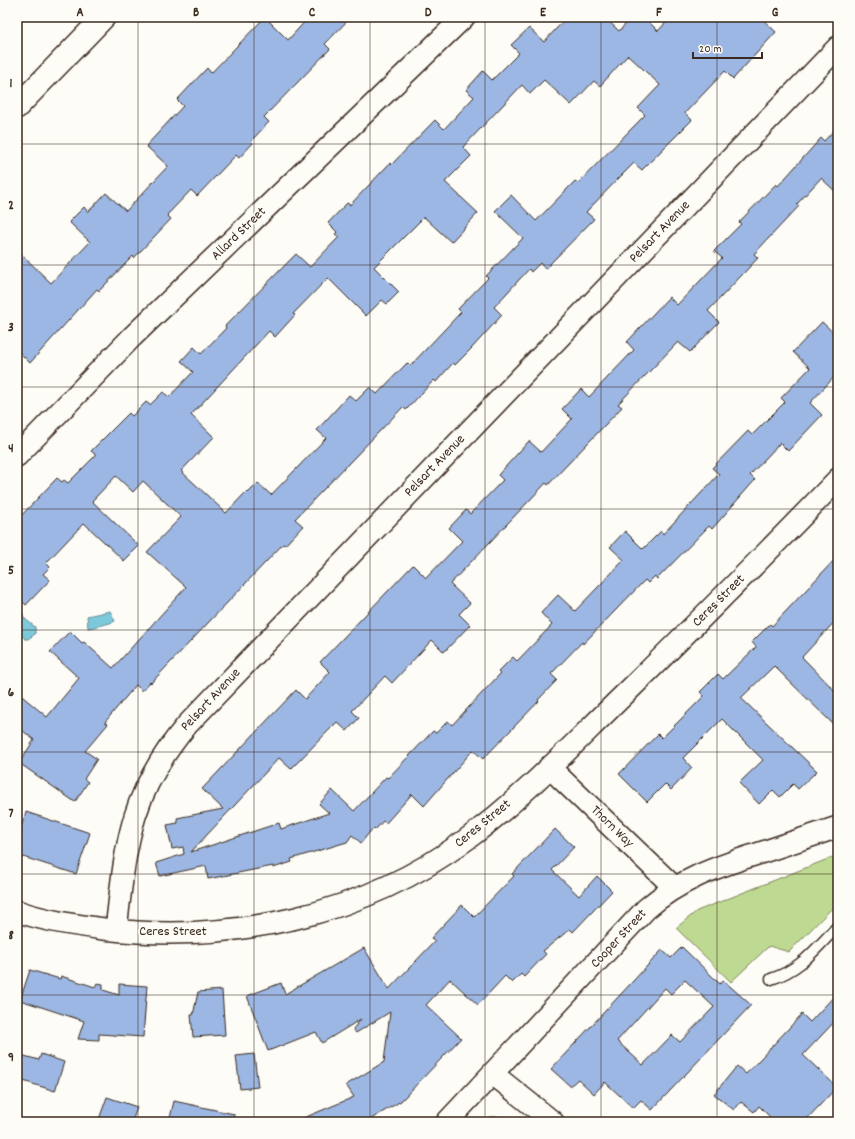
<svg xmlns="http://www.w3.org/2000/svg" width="855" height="1139" viewBox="0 0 855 1139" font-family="Dekko,sans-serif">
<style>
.green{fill:#beda92;stroke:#7c8258}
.water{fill:#7dc9dc;stroke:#638990}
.building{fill:#9cb7e3;stroke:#3b2a1e;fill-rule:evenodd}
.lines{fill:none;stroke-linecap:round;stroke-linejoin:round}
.lane-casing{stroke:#3b2a1e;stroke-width:13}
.street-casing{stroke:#3b2a1e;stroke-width:24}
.secondary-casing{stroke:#3b2a1e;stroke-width:25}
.lane{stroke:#fdfcf7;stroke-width:10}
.street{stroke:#fdfcf7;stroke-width:21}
.secondary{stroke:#fdfcf7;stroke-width:22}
.grid{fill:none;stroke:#3b2a1e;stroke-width:1;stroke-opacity:0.55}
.labels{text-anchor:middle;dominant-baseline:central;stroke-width:3.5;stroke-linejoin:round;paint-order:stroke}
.street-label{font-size:14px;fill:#3b2a1e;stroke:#fdfcf7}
.neatline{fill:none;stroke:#3b2a1e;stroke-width:1.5}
.grid-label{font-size:13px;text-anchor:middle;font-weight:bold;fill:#3b2a1e}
</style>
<rect width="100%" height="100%" fill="#fdfcf7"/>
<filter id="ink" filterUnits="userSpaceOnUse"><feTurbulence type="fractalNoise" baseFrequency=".025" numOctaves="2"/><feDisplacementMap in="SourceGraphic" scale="8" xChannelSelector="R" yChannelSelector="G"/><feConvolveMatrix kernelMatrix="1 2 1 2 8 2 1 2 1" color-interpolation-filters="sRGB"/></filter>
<g filter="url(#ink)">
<path class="green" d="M 838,855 L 838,902 L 789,952 L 769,946 L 731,982 L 676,928 L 697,911 Z
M 489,1117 L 508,1117 L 515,1122 L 484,1122 Z"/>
<path class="water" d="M 17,611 L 22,613 L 25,619 L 35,627 L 35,634 L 28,639 L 25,639 L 17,630 Z
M 110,611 L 115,621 C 112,623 91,628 88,628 L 87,616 Z"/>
<path class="building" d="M 265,17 L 288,40 L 309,17 L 351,17 L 325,44 L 330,49 L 264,117 L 269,122 L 251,141 L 253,143 L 239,158 L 236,155 L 197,196 L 191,190 L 167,215 L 171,219 L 134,258 L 133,256 L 99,291 L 97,289 L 30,363 L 17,350 L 17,250 L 51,283 L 90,242 L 69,222 L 84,207 L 88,212 L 106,193 L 126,211 L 168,166 L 146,146 L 183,106 L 177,100 L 207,68 L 211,73 Z
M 567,17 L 604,17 L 619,31 L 632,17 L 644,17 L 658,31 L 671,17 L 760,17 L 776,32 L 733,79 L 725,71 L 685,113 L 692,120 L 642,170 L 634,163 L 618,179 L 586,212 L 594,219 L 545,269 L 540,263 L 531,272 L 529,269 L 494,307 L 502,315 L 471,349 L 455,365 L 453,363 L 436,382 L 434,380 L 406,410 L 403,407 L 295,519 L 303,526 L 285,545 L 283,544 L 151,683 L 150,682 L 142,691 L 136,685 L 105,722 L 108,724 L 85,751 L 97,759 L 84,779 L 88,782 L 75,802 L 19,763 L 34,740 L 17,726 L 17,692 L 47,717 L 79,678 L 50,652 L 70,631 L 82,643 L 84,642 L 113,668 L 186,587 L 147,552 L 181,517 L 143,481 L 133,492 L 116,476 L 92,501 L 139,546 L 124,561 L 84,523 L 46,563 L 50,567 L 43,574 L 50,580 L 26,605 L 17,596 L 17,520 L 57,478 L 62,482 L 64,480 L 68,483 L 96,455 L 91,451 L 129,413 L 132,416 L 146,402 L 150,405 L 163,392 L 169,397 L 193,372 L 181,361 L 194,347 L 201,354 L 226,328 L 225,326 L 296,254 L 310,267 L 339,237 L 335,234 L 337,232 L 328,223 L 347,203 L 350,205 L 390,163 L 391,165 L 435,120 L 444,129 L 474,97 L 466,90 L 483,71 L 492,80 L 519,53 L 511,45 L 529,28 L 544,42 ZM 628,55 L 660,85 L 638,108 L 645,115 L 578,183 L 575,181 L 536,221 L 511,195 L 495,211 L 523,238 L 486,276 L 488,278 L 458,309 L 461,312 L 410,366 L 407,363 L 377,394 L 370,387 L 356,401 L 349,395 L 317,430 L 326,438 L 271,495 L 258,483 L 248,493 L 247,491 L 226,513 L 181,471 L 214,437 L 191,415 L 269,331 L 275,337 L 295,315 L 293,314 L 328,278 L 366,316 L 382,300 L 387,304 L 399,292 L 374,267 L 424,217 L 451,242 L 478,213 L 445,182 L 471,156 L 463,147 L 522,85 L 530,94 L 544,80 L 571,105 L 594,81 L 600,86 Z
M 838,126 L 838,194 L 821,178 L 797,204 L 799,206 L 754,254 L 758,258 L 708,311 L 719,322 L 690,352 L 678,342 L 618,404 L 622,407 L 586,445 L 548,485 L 546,483 L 450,584 L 470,603 L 459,614 L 470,625 L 444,652 L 432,640 L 392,683 L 385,676 L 352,711 L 359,718 L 347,731 L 337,722 L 291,769 L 279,758 L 191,852 L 279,823 L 281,829 L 329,813 L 319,804 L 332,790 L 354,811 L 386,777 L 388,778 L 433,731 L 436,733 L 448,721 L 452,725 L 500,674 L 498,672 L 513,657 L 517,661 L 552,625 L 541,613 L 558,595 L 575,611 L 624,560 L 610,547 L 625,531 L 643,549 L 661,531 L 663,534 L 719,474 L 712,468 L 748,431 L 752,435 L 785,402 L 781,398 L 810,368 L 793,352 L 822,322 L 838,337 L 838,373 L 810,403 L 822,415 L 788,451 L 780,443 L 750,475 L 755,480 L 712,529 L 709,526 L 657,579 L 655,576 L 648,583 L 645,580 L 583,644 L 582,642 L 551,674 L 557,680 L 538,700 L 539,701 L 483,759 L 473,750 L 424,806 L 412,794 L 386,823 L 383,821 L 375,830 L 373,828 L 361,843 L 352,835 L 347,842 L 291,859 L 292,862 L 273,868 L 273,866 L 208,879 L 206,866 L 160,876 L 156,863 L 184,854 L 183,847 L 172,849 L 167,825 L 178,823 L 177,818 L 223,809 L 202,789 L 296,690 L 305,699 L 330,672 L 320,662 L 413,565 L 426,578 L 462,541 L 449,528 L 466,510 L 470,514 L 503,480 L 498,475 L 529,441 L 541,452 L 572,419 L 562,409 L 581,389 L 589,397 L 634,350 L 627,342 L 669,297 L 677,305 L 722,258 L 714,251 L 741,224 L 739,222 L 776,184 L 778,186 L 821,138 L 824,141 Z
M 838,556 L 838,618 L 802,657 L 838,694 L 838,729 L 774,666 L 741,698 L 817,771 L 798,789 L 793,784 L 780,797 L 773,790 L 759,804 L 739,783 L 763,760 L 722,719 L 683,758 L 692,768 L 671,790 L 665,784 L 647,802 L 619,774 L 658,734 L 662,738 L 704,696 L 700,692 L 718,674 L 723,679 L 756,647 L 752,642 L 770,624 L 772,626 Z
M 26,812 L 90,833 L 76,874 L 17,855 L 17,825 L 21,827 Z
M 555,829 L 574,847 L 552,870 L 579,896 L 597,876 L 612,891 L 573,932 L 570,929 L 543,951 L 546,954 L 524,977 L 521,974 L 512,983 L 505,976 L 478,1005 L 450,979 L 426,1005 L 461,1038 L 401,1101 L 366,1122 L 294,1122 L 354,1097 L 346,1085 L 384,1062 L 390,1012 L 356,1033 L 353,1029 L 361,1019 L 322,1043 L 316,1032 L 268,1051 L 247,996 L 281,983 L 285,994 L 364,948 L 389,989 L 435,941 L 431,938 L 462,905 L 474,917 L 514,876 L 512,874 Z
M 682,947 L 720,984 L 723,980 L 751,1005 L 652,1110 L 641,1100 L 633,1108 L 605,1082 L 594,1094 L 578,1079 L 570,1086 L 551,1069 L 662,950 L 671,958 ZM 685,980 L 714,1007 L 680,1042 L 672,1035 L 643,1065 L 617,1041 L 665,988 L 671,994 Z
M 30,970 L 60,979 L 61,976 L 95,987 L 97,983 L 103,984 L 103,990 L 119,995 L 119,984 L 147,986 L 143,1037 L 99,1034 L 99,1040 L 78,1039 L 84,1021 L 20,1000 Z
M 222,990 L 225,1035 L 193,1037 L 191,1015 L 193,1015 L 198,992 Z
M 838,992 L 838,1018 L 803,1055 L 837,1087 L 804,1122 L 775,1122 L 759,1106 L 754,1112 L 741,1102 L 734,1110 L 714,1094 L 737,1066 L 746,1074 L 802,1014 L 810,1022 Z
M 17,1054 L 39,1060 L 41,1054 L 64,1062 L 55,1091 L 17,1079 Z
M 254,1054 L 258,1087 L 240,1089 L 236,1056 Z
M 107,1097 L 137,1107 L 132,1122 L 98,1122 Z
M 174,1101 L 234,1114 L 233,1122 L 169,1122 Z"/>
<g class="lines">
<g class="lane-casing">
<path id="lane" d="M 771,979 C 802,969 816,948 838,926"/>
</g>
<g class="street-casing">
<path id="street" d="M 17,456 L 132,337 L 464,17
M 549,767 L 674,887
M 17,911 C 45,921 75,925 104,929 C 230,944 364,916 467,839 C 524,797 577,740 628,691 C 699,621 769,551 838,479
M 116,930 C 126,844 129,794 187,725 L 838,47
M 493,1074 L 553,1122
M 447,1122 L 646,909 C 679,880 716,867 757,854 C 784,845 811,836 838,827"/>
</g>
<g class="secondary-casing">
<path id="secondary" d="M 17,107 L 104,17"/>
</g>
<use href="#lane" class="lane"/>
<use href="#street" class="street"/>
<use href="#secondary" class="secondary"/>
</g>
</g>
<path class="grid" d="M 138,17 L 138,1122M 254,17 L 254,1122M 370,17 L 370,1122M 485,17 L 485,1122M 601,17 L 601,1122M 717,17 L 717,1122M 17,144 L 838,144M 17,265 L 838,265M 17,387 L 838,387M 17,509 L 838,509M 17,630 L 838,630M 17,752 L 838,752M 17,874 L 838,874M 17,995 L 838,995"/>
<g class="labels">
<g class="street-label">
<text transform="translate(660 232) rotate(-46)">Pelsart Avenue</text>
<text transform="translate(239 234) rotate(-44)">Allard Street</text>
<text transform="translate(435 466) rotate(-46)">Pelsart Avenue</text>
<text transform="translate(719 601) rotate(-45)">Ceres Street</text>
<text transform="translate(211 700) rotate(-47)">Pelsart Avenue</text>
<text transform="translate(483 824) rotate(-39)">Ceres Street</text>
<text transform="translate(612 827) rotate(44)">Thorn Way</text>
<text x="173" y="932">Ceres Street</text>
<text transform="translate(619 939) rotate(-47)">Cooper Street</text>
</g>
</g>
<rect width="855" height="1139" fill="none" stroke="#fdfcf7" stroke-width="44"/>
<path d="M693 52v6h69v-6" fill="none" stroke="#3b2a1e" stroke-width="2"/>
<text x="699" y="52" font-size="12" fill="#3b2a1e" stroke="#fdfcf7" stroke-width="3" paint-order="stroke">20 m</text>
<rect x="22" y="22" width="811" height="1095" class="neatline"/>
<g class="grid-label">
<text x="80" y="16">A</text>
<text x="196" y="16">B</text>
<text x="312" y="16">C</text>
<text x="428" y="16">D</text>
<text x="543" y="16">E</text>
<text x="659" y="16">F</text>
<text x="775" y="16">G</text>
<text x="11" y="87">1</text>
<text x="11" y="209">2</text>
<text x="11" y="331">3</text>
<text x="11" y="452">4</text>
<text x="11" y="574">5</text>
<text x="11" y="696">6</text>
<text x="11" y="817">7</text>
<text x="11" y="939">8</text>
<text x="11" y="1061">9</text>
</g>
</svg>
